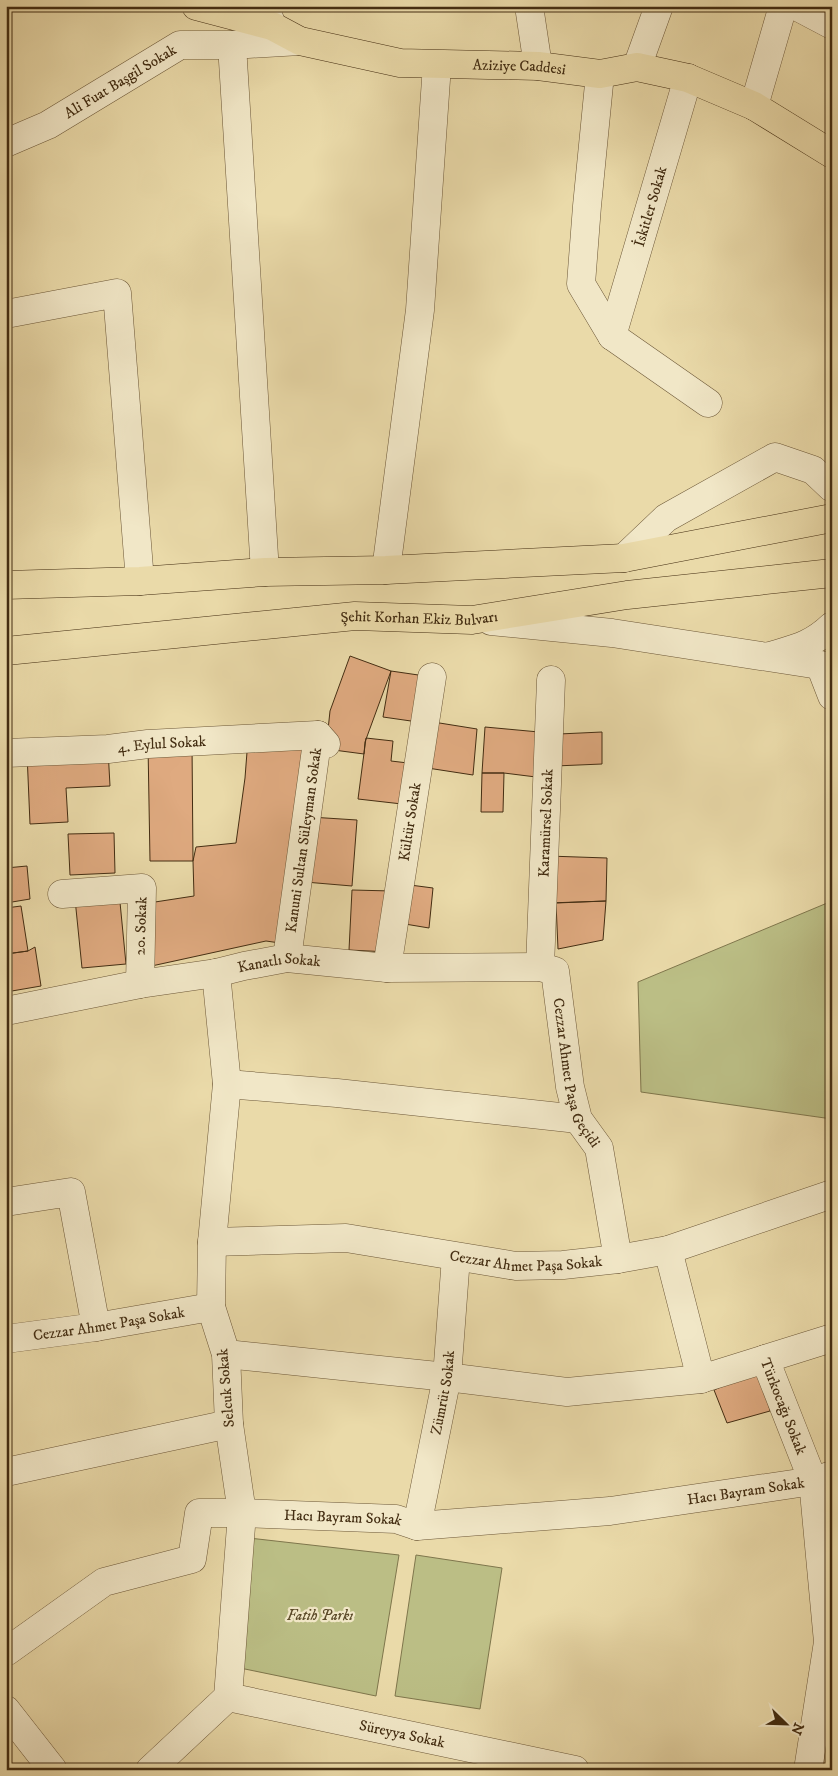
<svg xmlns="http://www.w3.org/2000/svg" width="838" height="1776" viewBox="0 0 838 1776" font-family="'IM FELL DW Pica',serif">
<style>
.green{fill:#bbbe85;stroke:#7f764c}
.building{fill:#dfaa80;stroke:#432d12}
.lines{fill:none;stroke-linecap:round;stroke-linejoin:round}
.minor-casing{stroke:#6d5838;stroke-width:29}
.major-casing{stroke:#432d12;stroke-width:29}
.minor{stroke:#f1e7c7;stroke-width:28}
.major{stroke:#eadaa9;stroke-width:28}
.labels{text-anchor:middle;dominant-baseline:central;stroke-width:4.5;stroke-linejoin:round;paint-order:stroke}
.street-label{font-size:15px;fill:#432d12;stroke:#f1e7c7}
.park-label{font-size:15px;font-style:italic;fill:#5b4a29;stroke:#f1e7c7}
</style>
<rect width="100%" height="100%" fill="#eadaa9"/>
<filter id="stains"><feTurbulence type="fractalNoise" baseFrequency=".004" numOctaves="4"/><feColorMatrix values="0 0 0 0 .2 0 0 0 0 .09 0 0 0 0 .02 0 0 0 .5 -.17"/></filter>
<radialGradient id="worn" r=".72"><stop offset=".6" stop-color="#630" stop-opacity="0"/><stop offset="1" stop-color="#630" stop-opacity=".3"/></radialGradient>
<path class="green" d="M 832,901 L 832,1119 L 641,1092 L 638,982 Z
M 249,1538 L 399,1555 L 376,1696 L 240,1668 Z
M 416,1555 L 502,1568 L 480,1709 L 395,1696 Z"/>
<path class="building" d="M 350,656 L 391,671 L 365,742 L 364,754 L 326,749 L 330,711 Z
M 391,671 L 432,677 L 425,723 L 383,717 Z
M 427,721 L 477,729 L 473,775 L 421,767 Z
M 485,727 L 539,732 L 536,777 L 504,773 L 482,773 Z
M 602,732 L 602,764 L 555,766 L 559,734 Z
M 366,738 L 393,741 L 391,761 L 408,763 L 402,804 L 358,799 Z
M 248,739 L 311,742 L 280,943 L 266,941 L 147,967 L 142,904 L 194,896 L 193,861 L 196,847 L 236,843 L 245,778 Z
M 192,743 L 193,861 L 150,861 L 148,744 Z
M 108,749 L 110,786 L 66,788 L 68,822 L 30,824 L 27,753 Z
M 482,773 L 504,773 L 503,812 L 481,812 Z
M 310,817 L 357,820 L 352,886 L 305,882 Z
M 114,833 L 115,873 L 70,875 L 68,834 Z
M 548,856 L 607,858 L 606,901 L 548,903 Z
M 27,866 L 30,899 L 6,903 L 6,868 Z
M 410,885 L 433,888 L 429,928 L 405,924 Z
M 352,890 L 392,891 L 389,952 L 349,950 Z
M 119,892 L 126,964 L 82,968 L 75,899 Z
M 606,901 L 603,940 L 558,949 L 556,903 Z
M 21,906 L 28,951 L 6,954 L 6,908 Z
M 35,947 L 41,986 L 6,992 L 6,954 L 28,951 Z
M 761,1369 L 770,1411 L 727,1423 L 714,1390 Z"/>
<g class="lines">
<g class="minor-casing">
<g id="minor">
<path d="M 265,6 L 272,26"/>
<path d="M 529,6 L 538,66"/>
<path d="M 796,6 L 832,25"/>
<path d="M 232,45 L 265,572"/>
<path d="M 637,67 L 659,6"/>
<path d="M 600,74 L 587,206 L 581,284 L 612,336 L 708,403"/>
<path d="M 754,106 L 783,6"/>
<path id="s1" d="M 6,143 L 48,125 L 180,45 L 232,45 L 300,41"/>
<path d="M 6,314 L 117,293 L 140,581"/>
<path id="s2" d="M 612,336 L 688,78"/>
<path d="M 624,558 L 666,518 L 775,457 L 813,470 L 831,487"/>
<path d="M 386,570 L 420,310 L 437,65"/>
<path d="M 491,621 L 612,633 L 832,667"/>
<path d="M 770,656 C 797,648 812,645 832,626"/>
<path d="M 820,665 L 832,696"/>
<path id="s3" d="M 6,753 L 108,749 L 148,744 L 318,735"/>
<path d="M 62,894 L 142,888 L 140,984"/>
<path id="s4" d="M 287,958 L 318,735 L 326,744"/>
<path id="s5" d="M 540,967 L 551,680"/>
<path id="s6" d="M 387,968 L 432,677"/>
<path id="s7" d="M 6,1011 L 140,984 L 216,973 L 244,966 L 287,958 L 387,968 L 540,967 L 555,971 L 570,1087 L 578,1119 L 599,1148 L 618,1259"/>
<path d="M 227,1084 L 337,1093 L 578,1119"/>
<path d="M 6,1202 L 71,1192 L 96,1327"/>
<path id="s8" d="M 212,1242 L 346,1238 L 516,1266 L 563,1265 L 618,1259 L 668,1250 L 832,1194"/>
<path id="s9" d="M 668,1250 L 701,1379 L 765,1359 L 813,1481 L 828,1642 L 808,1770"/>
<path id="s10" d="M 6,1339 L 96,1327 L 211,1307"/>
<path d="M 226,1354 L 447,1377 L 567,1392 L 701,1379"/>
<path d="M 765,1359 L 832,1338"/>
<path d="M 6,1472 L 229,1424"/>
<path id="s11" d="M 417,1526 L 447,1377 L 456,1257"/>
<path id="s12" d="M 6,1652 L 104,1582 L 192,1559 L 199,1513 L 242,1513 L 396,1519 L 417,1526 L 610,1511 L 813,1481 L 832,1475"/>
<path id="s13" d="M 228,1697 L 575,1770"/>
<path d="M 6,1710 L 53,1770"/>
<path d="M 150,1770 L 228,1697 L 242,1513 L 229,1424 L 226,1354 L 211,1307 L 212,1242 L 227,1084 L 216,973"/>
</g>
</g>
<g class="major-casing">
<g id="major">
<path id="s14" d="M 196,6 L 272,26 L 300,41 L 400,63 L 538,66 L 600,74 L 637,67 L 688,78 L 754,106 L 832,154"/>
<path d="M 6,585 L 140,581 L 265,572 L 386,570 L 624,558 L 832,518"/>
<path id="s15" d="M 6,651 L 355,616 L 472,620 L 627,595 L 832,573"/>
</g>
</g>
<use href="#minor" class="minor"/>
<use href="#major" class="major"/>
</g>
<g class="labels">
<g class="street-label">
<text stroke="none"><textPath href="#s14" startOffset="332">Aziziye Caddesi</textPath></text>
<text stroke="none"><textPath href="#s1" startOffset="130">Ali Fuat Başgil Sokak</textPath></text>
<text stroke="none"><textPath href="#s2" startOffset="135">İskitler Sokak</textPath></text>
<text stroke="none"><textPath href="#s15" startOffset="415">Şehit Korhan Ekiz Bulvarı</textPath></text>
<text stroke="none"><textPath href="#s3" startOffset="156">4. Eylul Sokak</textPath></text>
<text stroke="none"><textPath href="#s6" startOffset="148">Kültür Sokak</textPath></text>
<text stroke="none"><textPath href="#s5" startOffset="144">Karamürsel Sokak</textPath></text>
<text stroke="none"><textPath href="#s4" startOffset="119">Kanuni Sultan Süleyman Sokak</textPath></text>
<text transform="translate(141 926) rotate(-88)">20. Sokak</text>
<text stroke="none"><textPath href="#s7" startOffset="278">Kanatlı Sokak</textPath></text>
<text stroke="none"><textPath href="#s7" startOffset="660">Cezzar Ahmet Paşa Geçidi</textPath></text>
<text stroke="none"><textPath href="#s8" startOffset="316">Cezzar Ahmet Paşa Sokak</textPath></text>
<text stroke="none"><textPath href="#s10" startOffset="104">Cezzar Ahmet Paşa Sokak</textPath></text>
<text transform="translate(226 1388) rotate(-95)">Selcuk Sokak</text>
<text stroke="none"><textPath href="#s11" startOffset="136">Zümrüt Sokak</textPath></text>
<text stroke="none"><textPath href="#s9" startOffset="251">Türkocağı Sokak</textPath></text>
<text stroke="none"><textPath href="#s12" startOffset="808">Hacı Bayram Sokak</textPath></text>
<text stroke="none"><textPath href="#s12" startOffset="402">Hacı Bayram Sokak</textPath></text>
<text stroke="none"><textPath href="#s13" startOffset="178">Süreyya Sokak</textPath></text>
</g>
<g class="park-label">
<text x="320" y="1615">Fatih Parkı</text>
</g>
</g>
<rect width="838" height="1776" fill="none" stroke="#eadaa9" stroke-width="25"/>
<rect x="8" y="8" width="823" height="1761" fill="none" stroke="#432d12" stroke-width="2.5"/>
<rect x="12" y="12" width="813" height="1751" fill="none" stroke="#432d12"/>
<g transform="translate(786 1724) rotate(113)" stroke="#f1e7c7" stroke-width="4" paint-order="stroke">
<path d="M0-4L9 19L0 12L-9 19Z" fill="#432d12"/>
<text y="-8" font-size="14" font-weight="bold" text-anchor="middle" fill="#432d12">N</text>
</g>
<rect width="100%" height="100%" filter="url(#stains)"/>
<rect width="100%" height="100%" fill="url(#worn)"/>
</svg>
